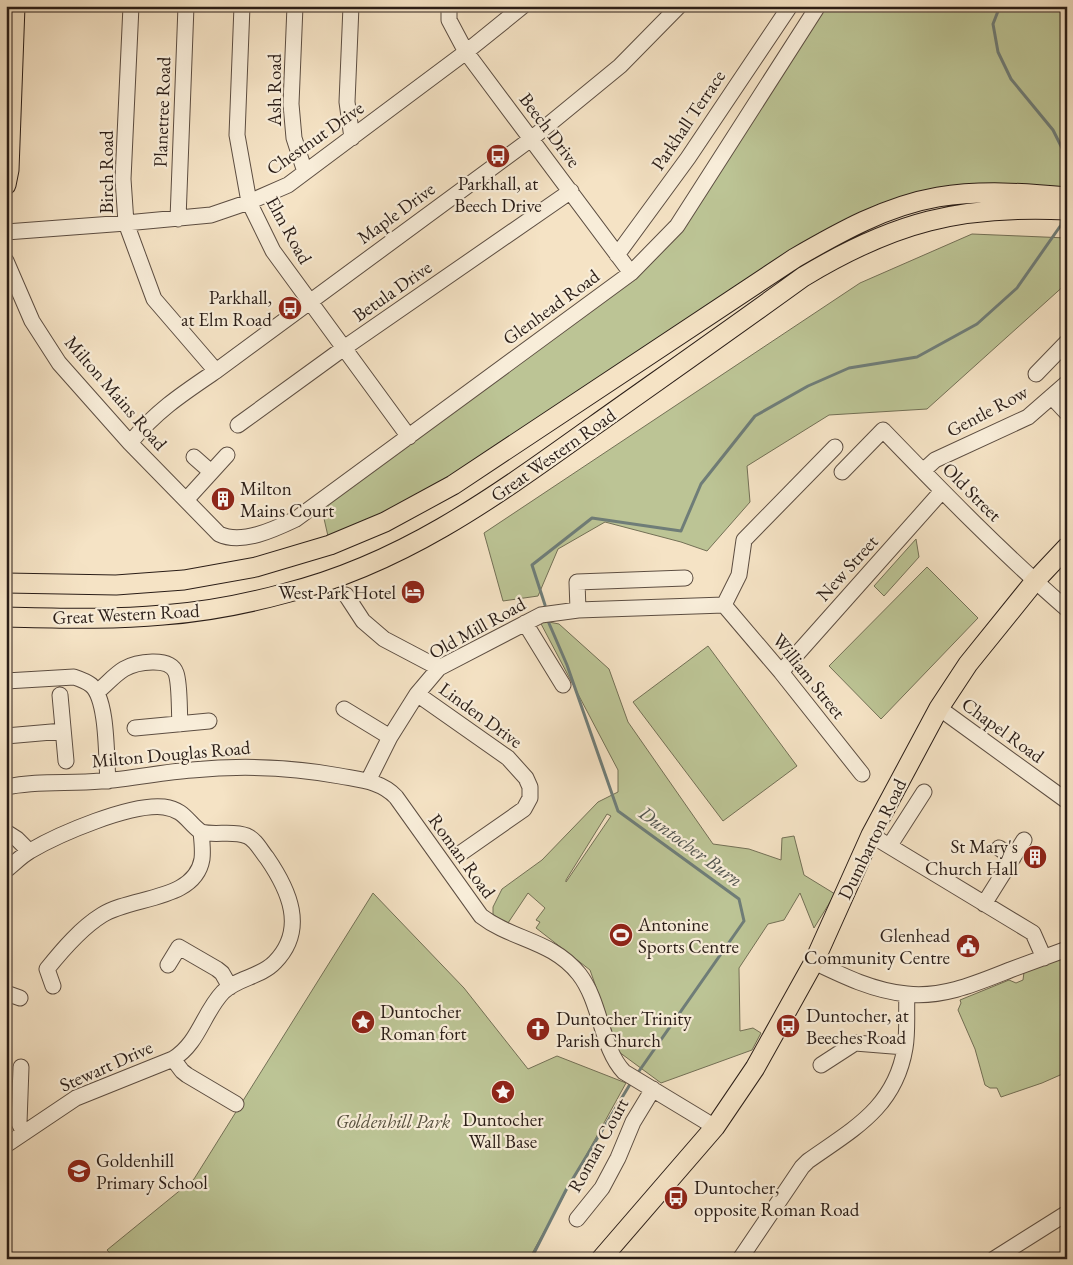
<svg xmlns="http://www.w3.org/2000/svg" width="1073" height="1265" viewBox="0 0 1073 1265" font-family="'EB Garamond',serif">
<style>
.green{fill:#bcc495;stroke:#737056;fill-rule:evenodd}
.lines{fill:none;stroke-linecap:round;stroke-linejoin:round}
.stream{stroke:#6f7d78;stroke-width:3}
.minor-casing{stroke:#5d4e42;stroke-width:17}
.major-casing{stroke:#2a1d17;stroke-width:21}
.minor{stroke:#f8edd9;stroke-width:15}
.major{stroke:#f5e3c5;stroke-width:19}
.labels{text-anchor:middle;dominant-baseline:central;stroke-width:4.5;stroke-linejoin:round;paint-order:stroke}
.street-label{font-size:19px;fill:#2a1d17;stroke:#f8edd9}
.poi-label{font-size:19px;fill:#2a1d17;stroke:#f8edd9;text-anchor:start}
.park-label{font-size:19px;font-style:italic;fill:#564f3d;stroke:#f8edd9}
.water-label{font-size:20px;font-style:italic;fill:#525550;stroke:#f8edd9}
</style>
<rect width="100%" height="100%" fill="#f5e3c5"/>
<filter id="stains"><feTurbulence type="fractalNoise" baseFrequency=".004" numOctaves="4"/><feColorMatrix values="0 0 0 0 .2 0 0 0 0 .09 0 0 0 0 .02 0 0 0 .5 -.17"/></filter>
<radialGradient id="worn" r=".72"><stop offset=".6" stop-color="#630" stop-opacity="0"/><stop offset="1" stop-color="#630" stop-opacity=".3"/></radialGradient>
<path class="green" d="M 818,6 L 1067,6 L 1067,197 L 989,192 L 867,219 L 453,485 L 330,545 L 320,501 L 631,273 L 677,226 Z
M 972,234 L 1067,238 L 1067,283 L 927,409 L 829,415 L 747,466 L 750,502 L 707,551 L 681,542 L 605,522 L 558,549 L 538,596 L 503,601 L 484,533 L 860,283 Z
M 916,539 L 919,557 L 884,596 L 874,586 Z
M 927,567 L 978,618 L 881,719 L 829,666 Z
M 539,620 L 559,624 L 609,669 L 628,722 L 713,844 L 749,849 L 781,860 L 782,838 L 794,836 L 804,875 L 835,894 L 814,928 L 800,893 L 784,920 L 768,924 L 739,968 L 740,1031 L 753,1028 L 761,1033 L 752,1050 L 661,1083 L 619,1052 L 590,970 L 536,928 L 540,922 L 536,920 L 545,908 L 528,893 L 508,923 L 493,915 L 493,907 L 502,889 L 542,860 L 598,802 L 618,792 L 618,770 ZM 607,814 L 611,816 L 566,882 L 566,880 Z
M 708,646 L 797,766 L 723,821 L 633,702 Z
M 373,893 L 464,988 L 528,1069 L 557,1056 L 626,1083 L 529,1259 L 115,1259 L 107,1250 L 194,1179 Z
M 1067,955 L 1067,1072 L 1042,1083 L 1001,1097 L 997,1088 L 990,1088 L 985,1085 L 975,1049 L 958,1010 L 961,1003 L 960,1000 L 1009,980 L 1016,983 L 1023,980 L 1024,972 Z"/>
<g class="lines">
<path class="stream" d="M 1000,6 L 993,24 L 998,52 L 1011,79 L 1053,130 L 1067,158
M 545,605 L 532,565 L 592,518 L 681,531 L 701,484 L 755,416 L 808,386 L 849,368 L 917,357 L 977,324 L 1017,288 L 1061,225 L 1062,217
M 548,621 L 567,665 L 618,811 L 739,899 L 744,921 L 637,1074
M 531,1259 L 566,1190 L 632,1081"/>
<g class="minor-casing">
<path id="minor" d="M 131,6 L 123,179 L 126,223 L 154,299 L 216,371
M 242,6 L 237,135 L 249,202 L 273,251 L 409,437
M 295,6 L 291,104 L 294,138 L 305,172
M 351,6 L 347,102 L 352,138
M 449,6 L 449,20 L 466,52 L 631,273
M 178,219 L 186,6
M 6,232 L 126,223 L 211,215 L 249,202 L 288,185 L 466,52 L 523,6
M 617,255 L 688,158 L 790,6
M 6,261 L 32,321 L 59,363 L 130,443 L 219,534 C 242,545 275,529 296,519 L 631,273 L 677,226 L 818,6
M 1036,374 L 1067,342
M 1052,397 L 1067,413
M 238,425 L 344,348 L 571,191
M 130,443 C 156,411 182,394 216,371 L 531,139 L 620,66 L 679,6
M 194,457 L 211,472
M 923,471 L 935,460 L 1028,417 L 1067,383
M 842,472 L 883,430 C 943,492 1002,553 1067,609
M 186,500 L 227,455
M 346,595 L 363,621 L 384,639 L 439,668
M 724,605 L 781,672 L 862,774
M 724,605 L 739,575 L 744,540 L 835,447
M 578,610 L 577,582 L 685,578
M 525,623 L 563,685
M 781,672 L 942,491
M 6,681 L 74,677 C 80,679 86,681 91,685 C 108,699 106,758 108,781
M 97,692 C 106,685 114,675 124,669 C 136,662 170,656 176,673 C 180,684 179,711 180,724
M 417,694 L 508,758 L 526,778 L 530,787 L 530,798 L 524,809 L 461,853
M 60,695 L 66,761
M 939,708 L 1067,801
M 344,709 L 390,737
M 135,728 L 209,721
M 6,736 L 63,731
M 368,781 L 390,737 L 417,694 L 439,668 L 541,615 L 578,610 L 724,605
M 6,787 C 38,780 69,784 101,781 C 132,779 162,772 192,770 C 242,765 291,767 340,776 C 361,780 381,781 396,797 L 481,916 C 512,940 552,940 579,974 C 601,1002 601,1048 624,1072 L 715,1127
M 6,832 L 17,839 L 29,851
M 871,835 L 1033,933 L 1044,958
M 890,845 L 924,792
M 999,848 L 1013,858
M 6,870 C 14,864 21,856 30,851 C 59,834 131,803 164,807 C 185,810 187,822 201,832
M 984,904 L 1024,840
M 814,962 C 843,976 874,991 907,994 C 943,998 977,983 1010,970 C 1029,963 1048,956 1067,949
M 168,965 L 179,947 L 217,969 L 222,973 L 230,987
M 53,986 L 47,969 C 63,949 81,928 102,915 C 132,896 195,901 202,859 C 203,851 202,841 201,832
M 6,993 L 20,998
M 173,1059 L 182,1071 L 187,1075 L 236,1104
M 821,1065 L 855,1043 L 905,1047
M 21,1067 L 19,1123 L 24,1133
M 6,1145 L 76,1098 L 173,1059 C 199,1043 203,1013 223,992 C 237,978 261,977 275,962 C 307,929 289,890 267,858 C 261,851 256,840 247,836 C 232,830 216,836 201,832
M 577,1219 L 602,1188 L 618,1158 L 633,1122 L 653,1089
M 740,1259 L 802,1167 L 808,1161 C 853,1129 895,1108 905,1048 C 908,1031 906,1012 907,994
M 994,1259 L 1067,1213"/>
</g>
<g class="major-casing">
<path id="major" d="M 6,185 L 9,170 L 15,6
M 6,583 L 116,585 L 184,580 L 256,567 L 330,545 L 385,522 L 453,485 L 795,258 C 840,232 886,206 938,197 C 981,190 1024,193 1067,197
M 6,617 C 58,618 111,620 163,615 C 205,612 246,604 286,593 C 405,563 497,495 595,425 C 664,376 734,327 803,277 C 894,222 960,205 1067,210
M 601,1259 L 715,1127 L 755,1068 L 814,962 L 871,835 L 939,708 L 968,664 L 1035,581 L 1067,547"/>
</g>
<use href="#minor" class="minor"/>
<use href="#major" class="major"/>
</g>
<defs>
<g id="bus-disc" transform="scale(1.25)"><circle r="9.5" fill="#8f2418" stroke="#f8edd9"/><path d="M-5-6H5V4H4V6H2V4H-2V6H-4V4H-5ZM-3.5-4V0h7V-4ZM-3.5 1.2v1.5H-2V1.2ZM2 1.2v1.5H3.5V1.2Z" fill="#fff"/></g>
<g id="building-disc" transform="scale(1.25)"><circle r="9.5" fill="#8f2418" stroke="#f8edd9"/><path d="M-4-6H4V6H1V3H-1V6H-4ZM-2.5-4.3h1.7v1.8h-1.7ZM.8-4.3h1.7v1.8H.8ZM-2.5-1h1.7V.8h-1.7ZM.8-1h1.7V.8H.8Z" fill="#fff"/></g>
<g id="hotel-disc" transform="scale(1.25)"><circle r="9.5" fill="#8f2418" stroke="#f8edd9"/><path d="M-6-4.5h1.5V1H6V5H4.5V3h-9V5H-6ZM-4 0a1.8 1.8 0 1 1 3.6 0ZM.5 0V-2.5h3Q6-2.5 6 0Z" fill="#fff"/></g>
<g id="stadium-disc" transform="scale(1.25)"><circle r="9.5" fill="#8f2418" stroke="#f8edd9"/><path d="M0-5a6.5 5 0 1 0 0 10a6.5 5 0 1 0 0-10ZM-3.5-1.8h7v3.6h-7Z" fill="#fff"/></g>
<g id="civic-disc" transform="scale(1.25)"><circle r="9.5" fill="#8f2418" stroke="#f8edd9"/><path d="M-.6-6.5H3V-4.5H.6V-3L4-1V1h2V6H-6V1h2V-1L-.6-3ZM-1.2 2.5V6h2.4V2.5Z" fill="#fff"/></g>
<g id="sight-disc" transform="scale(1.25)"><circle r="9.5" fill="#8f2418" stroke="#f8edd9"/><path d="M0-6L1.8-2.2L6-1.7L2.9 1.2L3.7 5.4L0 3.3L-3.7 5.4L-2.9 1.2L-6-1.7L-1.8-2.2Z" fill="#fff"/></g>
<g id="church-disc" transform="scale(1.25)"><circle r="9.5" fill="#8f2418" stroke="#f8edd9"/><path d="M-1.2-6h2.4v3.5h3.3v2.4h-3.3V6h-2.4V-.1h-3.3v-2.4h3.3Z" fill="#fff"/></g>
<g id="school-disc" transform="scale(1.25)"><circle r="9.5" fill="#8f2418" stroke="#f8edd9"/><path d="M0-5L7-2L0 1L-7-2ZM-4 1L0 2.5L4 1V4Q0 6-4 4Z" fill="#fff"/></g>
</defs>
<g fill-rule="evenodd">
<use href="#bus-disc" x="498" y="156"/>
<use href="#bus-disc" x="290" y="308"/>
<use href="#building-disc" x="223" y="499"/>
<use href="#hotel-disc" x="413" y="592"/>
<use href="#building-disc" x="1035" y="857"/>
<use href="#stadium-disc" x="621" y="935"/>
<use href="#civic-disc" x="968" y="946"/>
<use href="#sight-disc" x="363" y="1022"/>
<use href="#bus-disc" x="788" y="1026"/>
<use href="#church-disc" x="538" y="1029"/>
<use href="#sight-disc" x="503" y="1092"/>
<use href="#school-disc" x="79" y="1171"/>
<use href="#bus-disc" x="676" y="1198"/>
</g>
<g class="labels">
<g class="street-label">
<text transform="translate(274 90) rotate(-90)">Ash Road</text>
<text transform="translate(162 112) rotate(-88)">Planetree Road</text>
<text transform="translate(688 120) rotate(-56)">Parkhall Terrace</text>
<text transform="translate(550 130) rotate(53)">Beech Drive</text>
<text transform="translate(315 138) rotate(-35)">Chestnut Drive</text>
<text transform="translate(106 172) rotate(-90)">Birch Road</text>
<text transform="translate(396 213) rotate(-36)">Maple Drive</text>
<text transform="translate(289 230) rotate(61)">Elm Road</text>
<text transform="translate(392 291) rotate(-35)">Betula Drive</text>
<text transform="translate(551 307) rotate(-36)">Glenhead Road</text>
<text transform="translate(116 393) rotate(49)">Milton Mains Road</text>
<text transform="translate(987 411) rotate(-28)">Gentle Row</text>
<text transform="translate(553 455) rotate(-35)">Great Western Road</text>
<text transform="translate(972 492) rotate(45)">Old Street</text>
<text transform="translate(847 568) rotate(-48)">New Street</text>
<text transform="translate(126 614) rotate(-3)">Great Western Road</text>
<text transform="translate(477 628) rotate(-29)">Old Mill Road</text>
<text transform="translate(809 676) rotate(51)">William Street</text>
<text transform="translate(481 715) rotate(36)">Linden Drive</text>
<text transform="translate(1003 730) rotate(36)">Chapel Road</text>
<text transform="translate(171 754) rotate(-5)">Milton Douglas Road</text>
<text transform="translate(872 839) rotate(-64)">Dumbarton Road</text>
<text transform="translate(462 856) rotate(54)">Roman Road</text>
<text transform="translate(106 1066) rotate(-24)">Stewart Drive</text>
<text transform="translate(598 1145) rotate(-61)">Roman Court</text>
</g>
<g class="poi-label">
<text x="498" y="183" text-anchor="middle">Parkhall, at<tspan x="498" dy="22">Beech Drive</tspan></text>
<text x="272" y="297" text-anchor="end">Parkhall,<tspan x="272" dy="22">at Elm Road</tspan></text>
<text x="240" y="488">Milton<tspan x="240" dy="22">Mains Court</tspan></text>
<text x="396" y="592" text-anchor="end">West Park Hotel</text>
<text x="1018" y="846" text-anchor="end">St Mary's<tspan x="1018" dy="22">Church Hall</tspan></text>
<text x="638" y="924">Antonine<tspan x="638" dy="22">Sports Centre</tspan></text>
<text x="950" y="935" text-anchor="end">Glenhead<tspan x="950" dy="22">Community Centre</tspan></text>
<text x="380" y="1011">Duntocher<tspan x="380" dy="22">Roman fort</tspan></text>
<text x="806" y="1015">Duntocher, at<tspan x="806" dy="22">Beeches Road</tspan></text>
<text x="556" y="1018">Duntocher Trinity<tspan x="556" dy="22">Parish Church</tspan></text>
<text x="503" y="1119" text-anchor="middle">Duntocher<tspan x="503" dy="22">Wall Base</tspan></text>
<text x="96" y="1160">Goldenhill<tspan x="96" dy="22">Primary School</tspan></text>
<text x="694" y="1187">Duntocher,<tspan x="694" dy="22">opposite Roman Road</tspan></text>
</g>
<g class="park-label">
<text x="393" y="1121">Goldenhill Park</text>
</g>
<g class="water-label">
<text transform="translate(691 846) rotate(36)">Duntocher Burn</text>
</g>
</g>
<rect width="1073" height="1265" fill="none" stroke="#f5e3c5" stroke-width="25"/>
<rect x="8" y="8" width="1058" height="1250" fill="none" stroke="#2a1d17" stroke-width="2.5"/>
<rect x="12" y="12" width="1048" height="1240" fill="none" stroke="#2a1d17"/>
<rect width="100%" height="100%" filter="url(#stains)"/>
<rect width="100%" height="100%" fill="url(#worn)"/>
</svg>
